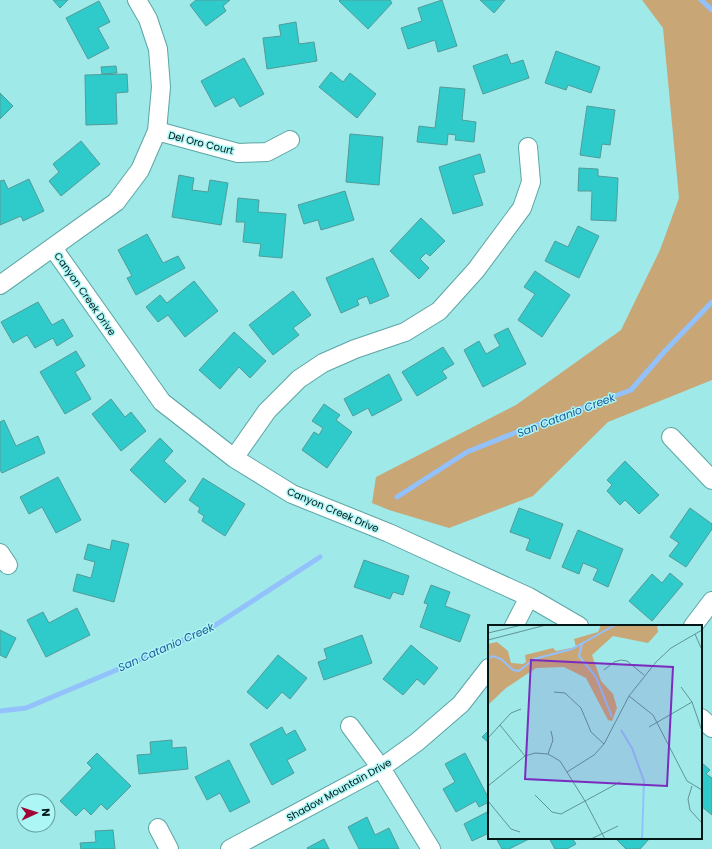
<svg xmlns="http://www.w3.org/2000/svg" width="712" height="849" viewBox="0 0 712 849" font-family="Poppins,sans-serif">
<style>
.green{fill:#c9a676}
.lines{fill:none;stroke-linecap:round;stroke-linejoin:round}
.stream{stroke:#92c1fc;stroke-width:5}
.building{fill:#2ecbca;stroke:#529b9a}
.minor-casing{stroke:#5da5a5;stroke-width:20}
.minor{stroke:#fff;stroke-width:18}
.labels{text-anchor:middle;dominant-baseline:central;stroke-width:3;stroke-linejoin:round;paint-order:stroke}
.street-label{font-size:10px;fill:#001717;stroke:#acf6f5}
.water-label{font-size:11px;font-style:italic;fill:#1f5799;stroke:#acf6f5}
.inset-river{fill:none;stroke:#92c1fc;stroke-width:2}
.inset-road{fill:none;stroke:#5f9594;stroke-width:1}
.view{fill:#7b2cbf;fill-opacity:0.15;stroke:#7b2cbf;stroke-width:2}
.inset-edge{fill:none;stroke:#001717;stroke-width:2}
</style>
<rect width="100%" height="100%" fill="#9fe9e8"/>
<path class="green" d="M 642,0 L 712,0 L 712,380 L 608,422 L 533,496 L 449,528 L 389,510 L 372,503 L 376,477 L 516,405 L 621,330 L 660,250 L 679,198 L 663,28 Z"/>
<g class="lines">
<path class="stream" d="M 701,0 L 712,10
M 397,497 L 467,452 L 517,432 L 631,390 L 665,351 L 712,302
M 0,711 L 26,708 L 133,663 L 214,626 L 320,557"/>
</g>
<path class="building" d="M 53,0 L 68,0 L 60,8 Z
M 196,0 L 230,0 L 223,6 L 226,11 L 206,26 L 190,5 Z
M 340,0 L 390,0 L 392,3 L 368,29 L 339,1 Z
M 442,0 L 457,46 L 438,52 L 435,40 L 408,49 L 401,28 L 422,21 L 418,8 Z
M 480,0 L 505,0 L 494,13 Z
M 99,1 L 110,22 L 98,28 L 109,48 L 88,59 L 66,18 Z
M 296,22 L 299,44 L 314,42 L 317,61 L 267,69 L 263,38 L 281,36 L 279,25 Z
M 556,51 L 600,67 L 591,93 L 568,85 L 566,90 L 545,83 Z
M 507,54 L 511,64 L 523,60 L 529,78 L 483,94 L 473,66 Z
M 244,58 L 264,94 L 240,107 L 234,97 L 215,107 L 201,81 Z
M 116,66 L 117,73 L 102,74 L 101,67 Z
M 331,72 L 343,82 L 350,73 L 376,94 L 357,118 L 319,87 Z
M 127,74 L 128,92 L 116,93 L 117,124 L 86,125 L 85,75 Z
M 440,87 L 465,89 L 462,120 L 476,122 L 474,142 L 455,140 L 456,135 L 448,134 L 447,145 L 417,142 L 419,126 L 435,128 Z
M 0,93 L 13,106 L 0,119 Z
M 587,106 L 615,110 L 610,145 L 602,144 L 600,158 L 580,155 Z
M 350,134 L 383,137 L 379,185 L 346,182 Z
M 81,141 L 100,164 L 61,196 L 49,181 L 59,172 L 53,164 Z
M 480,154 L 485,172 L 473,175 L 483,205 L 453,214 L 439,167 Z
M 579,168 L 598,169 L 598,176 L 618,178 L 616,221 L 591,220 L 592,191 L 578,191 Z
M 179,175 L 194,178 L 192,190 L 208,192 L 210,180 L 228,183 L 221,225 L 172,217 Z
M 29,179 L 44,211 L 23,221 L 21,216 L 0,225 L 0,181 L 4,180 L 8,189 Z
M 345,191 L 354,220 L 321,230 L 318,220 L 304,224 L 298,205 Z
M 238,198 L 259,200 L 258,212 L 286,214 L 282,258 L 259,256 L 261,244 L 243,242 L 245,222 L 236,222 Z
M 421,218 L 445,241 L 430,256 L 426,253 L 420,259 L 429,268 L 419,279 L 390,251 Z
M 578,226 L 599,236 L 579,278 L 545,261 L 555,241 L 568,247 Z
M 147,234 L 163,263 L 178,256 L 185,268 L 136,295 L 127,278 L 132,276 L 118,250 Z
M 373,258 L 389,296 L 370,304 L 367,296 L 357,300 L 359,305 L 341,313 L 326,278 Z
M 535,271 L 570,295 L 542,337 L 518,320 L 535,294 L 524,287 Z
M 194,281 L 218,311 L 185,337 L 168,315 L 158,322 L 146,307 L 160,295 L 167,303 Z
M 293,291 L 311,315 L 293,328 L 299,335 L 273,355 L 249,325 Z
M 38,302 L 52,325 L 63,319 L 73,336 L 57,346 L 53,338 L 35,348 L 27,335 L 13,343 L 1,322 Z
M 508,328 L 526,364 L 483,387 L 464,350 L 479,341 L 486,354 L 500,346 L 494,335 Z
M 234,332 L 266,361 L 250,378 L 239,367 L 220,389 L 199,370 Z
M 443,347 L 454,364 L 442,371 L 447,378 L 417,396 L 402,372 Z
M 76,351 L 85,366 L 75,372 L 91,399 L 65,414 L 40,372 Z
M 389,374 L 402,400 L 372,416 L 368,408 L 353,416 L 344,399 Z
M 111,399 L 125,417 L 131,412 L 146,431 L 121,451 L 92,414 Z
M 324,404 L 340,415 L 336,420 L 352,432 L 327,468 L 302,450 L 314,432 L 319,435 L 323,428 L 312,421 Z
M 4,420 L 16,446 L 38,436 L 45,453 L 2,473 L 0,470 L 0,422 Z
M 160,438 L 173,451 L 164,461 L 186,481 L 165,503 L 130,470 Z
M 625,461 L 659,495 L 639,514 L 625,500 L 620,505 L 607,491 L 612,485 L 607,480 Z
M 58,477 L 81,520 L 56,533 L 42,507 L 29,514 L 20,497 Z
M 203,478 L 245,504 L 225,536 L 202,521 L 204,516 L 198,512 L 200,508 L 189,500 Z
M 519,508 L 563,524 L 550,559 L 526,550 L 530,539 L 510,532 Z
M 690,508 L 712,524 L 712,529 L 686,567 L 669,556 L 679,543 L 670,537 Z
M 578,530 L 623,549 L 608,587 L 593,580 L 598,569 L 583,563 L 579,574 L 562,567 Z
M 112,540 L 129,544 L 114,602 L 73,591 L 77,574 L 91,578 L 95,562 L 84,559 L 88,544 L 110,550 Z
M 364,560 L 409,576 L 403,595 L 393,592 L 390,599 L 354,587 Z
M 670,573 L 683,584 L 652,621 L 629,601 L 652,574 L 662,583 Z
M 431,585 L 450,592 L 445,606 L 470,615 L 460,642 L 420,627 L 428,604 L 424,603 Z
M 77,608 L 90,635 L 46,657 L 27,620 L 43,612 L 49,623 Z
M 0,630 L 16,638 L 6,658 L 0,655 Z
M 362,635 L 372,663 L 324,680 L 318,662 L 327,659 L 324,649 Z
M 411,645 L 438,668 L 424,685 L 417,679 L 403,695 L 383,679 Z
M 278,655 L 307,678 L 290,699 L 282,692 L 267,709 L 247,692 Z
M 282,727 L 286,735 L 295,730 L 306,750 L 287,760 L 294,773 L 272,785 L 250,744 Z
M 489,730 L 489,743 L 482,737 Z
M 172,740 L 172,748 L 186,747 L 188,769 L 139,774 L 137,755 L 151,754 L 150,742 Z
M 97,753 L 131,786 L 107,810 L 101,804 L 91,815 L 84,808 L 76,816 L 60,801 L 92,768 L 87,763 Z
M 465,753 L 489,799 L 489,802 L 479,807 L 476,801 L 456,812 L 443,789 L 455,782 L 445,764 Z
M 229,760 L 250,802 L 230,812 L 220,793 L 207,800 L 195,777 Z
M 702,763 L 710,770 L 706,774 L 712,778 L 712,815 L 701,806 L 701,764 Z
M 489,811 L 489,833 L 472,841 L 464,824 Z
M 367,817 L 375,835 L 389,828 L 399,849 L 359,849 L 348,827 Z
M 113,830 L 115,849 L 81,849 L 80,843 L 96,842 L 95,831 Z
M 496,838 L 528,838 L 529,839 L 509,849 L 502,849 Z
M 549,838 L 572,838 L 576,844 L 567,849 L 555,849 Z
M 619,838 L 650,838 L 640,849 L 626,849 L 617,840 Z
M 324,839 L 329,849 L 308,849 L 307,848 Z"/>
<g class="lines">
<g class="minor-casing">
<path id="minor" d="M 157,131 L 238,153 L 267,152 L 290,140
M 53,248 L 162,402 L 234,458 L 292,494 L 389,533 L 529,597 L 579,626
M 0,285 L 116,202 L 140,170 L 157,131 L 161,87 L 158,49 L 148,19 L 137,0
M 671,437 L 712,480
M 234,458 L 267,411 L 299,379 L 323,363 L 355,349 L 405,332 L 439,311 L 476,270 L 522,208 L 531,182 L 528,147
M 0,553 L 8,565
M 514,626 L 529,597
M 693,626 L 712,601
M 701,718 L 712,728
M 350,726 L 381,768 L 431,849
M 158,828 L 169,849
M 230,849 L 381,768 L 417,742 L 461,704 L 489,668"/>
</g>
<use href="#minor" class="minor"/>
</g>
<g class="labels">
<g class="street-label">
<text transform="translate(201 143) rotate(14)">Del Oro Court</text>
<text transform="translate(85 294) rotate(55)">Canyon Creek Drive</text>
<text transform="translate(333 510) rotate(23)">Canyon Creek Drive</text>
<text transform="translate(339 790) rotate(-29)">Shadow Mountain Drive</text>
</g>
<g class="water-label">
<text transform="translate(566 415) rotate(-21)">San Catanio Creek</text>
<text transform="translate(166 647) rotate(-24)">San Catanio Creek</text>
</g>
</g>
<g transform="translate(488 625)">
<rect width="214" height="214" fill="#9fe9e8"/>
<path d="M 113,0 L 169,0 L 170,7 L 160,18 L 125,11 L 104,30 L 113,56 L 125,69 L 129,83 L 124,96 L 120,95 L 98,53 L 76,42 L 48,43 L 18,63 L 0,80 L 0,19 L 9,17 L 20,26 L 23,38 L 35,39 L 38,37 L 37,30 L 65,23 L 68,26 L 88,22 L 86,14 L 110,7 Z" fill="#c9a676"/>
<path class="inset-river" d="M 94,19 L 91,31 L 108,52 L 124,92M 0,34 L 5,31 L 13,34 L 25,45 L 31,46 L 46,34 L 84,24 L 127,0M 133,105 L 144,123 L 156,156 L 154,214"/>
<path class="inset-road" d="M 0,8 L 34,0M 207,9 L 214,25M 0,15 L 58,0M 116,45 L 126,37 L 133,35 L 139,36 L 156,50M 193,62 L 204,77 L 214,106M 66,67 L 77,68 L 93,83 L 103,107 L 116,119M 141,71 L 165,90 L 199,156 L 214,165M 12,100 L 37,131M 161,102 L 204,77M 0,113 L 23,88 L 33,84M 60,129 L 65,115 L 63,106M 79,147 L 106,130 L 116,119 L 141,71 L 168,37 L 183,23 L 214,5M 0,161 L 37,131 L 47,128 L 60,129 L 72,136 L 97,176 L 117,214M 204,161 L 200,174 L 202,185 L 214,198M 47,170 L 64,187 L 73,189 L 132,157M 0,176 L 23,204 L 32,207M 103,214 L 130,201"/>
<path class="view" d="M 43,35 L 185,42 L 179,161 L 37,154 Z"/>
<rect width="214" height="214" class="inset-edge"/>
</g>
<g transform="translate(36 813) rotate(87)"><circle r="19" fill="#acf6f5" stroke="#679d9c"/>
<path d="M0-3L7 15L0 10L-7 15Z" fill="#a30436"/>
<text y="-6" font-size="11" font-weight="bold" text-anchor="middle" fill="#001717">N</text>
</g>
</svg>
